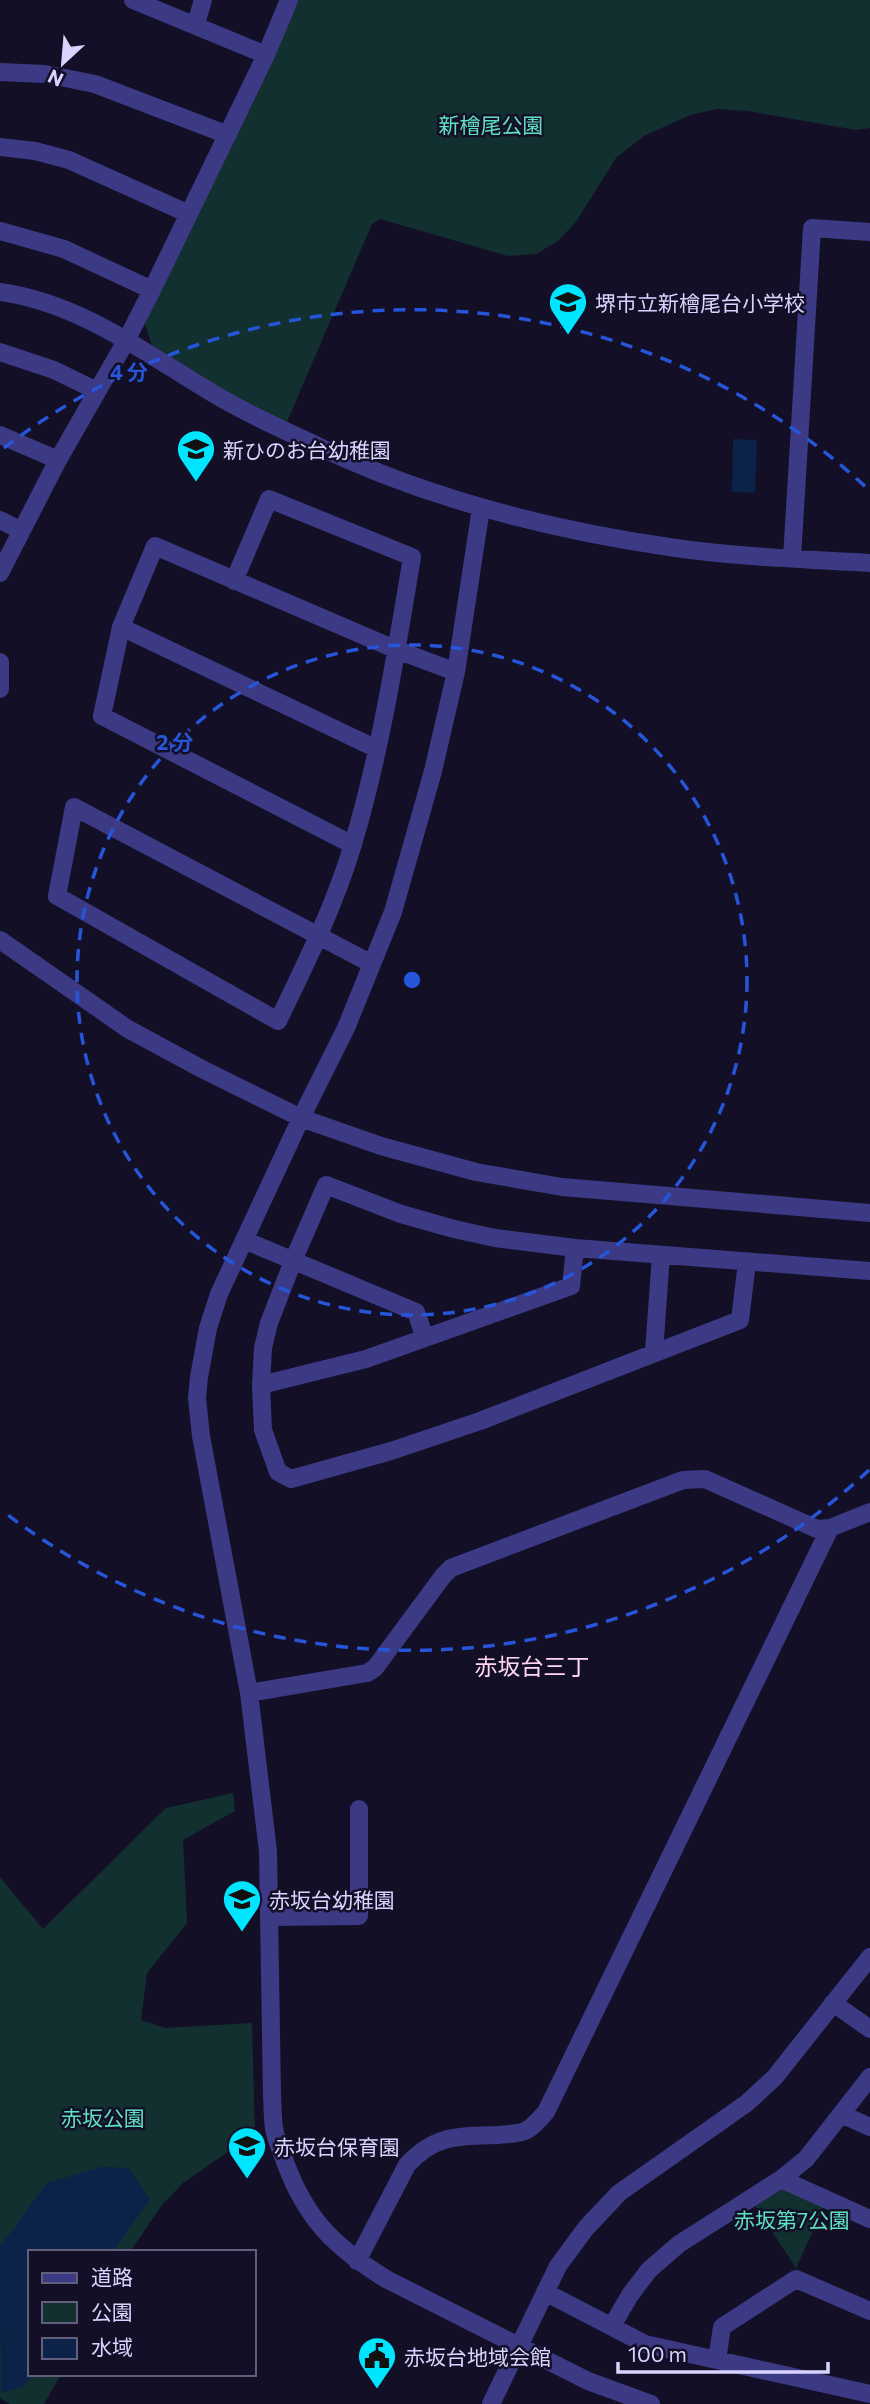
<svg xmlns="http://www.w3.org/2000/svg" width="870" height="2404" viewBox="0 0 870 2404" font-family="Commissioner,'Noto Sans JP',sans-serif">
<style>
.green{fill:#12302f}
.water{fill:#0c2248}
.lines{fill:none;stroke-linecap:round;stroke-linejoin:round}
.minor{stroke:#3d3a85;stroke-width:18}
.ring{fill:none;stroke:#2655da;stroke-width:3.5;stroke-dasharray:12 9}
.labels{text-anchor:middle;dominant-baseline:central;stroke-width:5;stroke-linejoin:round;paint-order:stroke}
.park-label{font-size:21px;fill:#5fe0c0;stroke:#130f26}
.poi-label{font-size:21px;fill:#d9d4ff;stroke:#130f26;text-anchor:start}
.neighbourhood-label{font-size:23px;fill:#ffd6f0;stroke:#130f26}
.centre{fill:#2655da;stroke:#130f26;stroke-width:3.5}
.ring-label{font-size:21px;text-anchor:middle;font-weight:bold;fill:#2655da;stroke:#130f26;stroke-width:5;stroke-linejoin:round;paint-order:stroke}
</style>
<rect width="100%" height="100%" fill="#130f26"/>
<path class="green" d="M 297,0 L 870,0 L 870,128 L 856,130 L 748,111 L 717,109 L 690,115 L 644,136 L 616,158 L 576,222 L 558,241 L 536,254 L 508,256 L 380,219 L 372,224 L 287,422 L 220,388 L 152,345 L 144,322 L 273,61 Z
M 233,1793 L 235,1811 L 183,1840 L 187,1923 L 147,1973 L 141,2020 L 165,2028 L 252,2023 L 255,2133 L 183,2183 L 162,2205 L 130,2252 L 30,2252 L 30,2374 L 61,2374 L 44,2404 L 10,2404 L 0,2398 L 0,1877 L 43,1929 L 166,1808 Z
M 781,2188 L 824,2207 L 796,2268 L 753,2203 Z"/>
<path class="water" d="M 733,439 L 757,440 L 755,493 L 732,492 Z
M 101,2167 L 129,2168 L 150,2199 L 113,2252 L 30,2252 L 30,2374 L 33,2374 L 25,2386 L 1,2393 L 0,2247 L 47,2183 Z"/>
<g class="lines">
<path class="minor" d="M 133,0 L 266,55
M 196,24 L 203,0
M 0,72 L 45,74 L 95,84 L 228,135
M 0,147 L 35,151 L 69,160 L 189,214
M 0,231 L 64,249 L 152,290
M 0,292 C 80,303 147,354 214,394 C 244,412 277,427 309,442 C 422,497 545,529 669,547 C 735,557 803,559 870,563
M 0,352 L 54,370 L 97,391
M 0,435 L 58,460
M 481,508 L 456,672 L 433,771 L 393,912 L 346,1028 L 301,1118 L 219,1294 L 208,1328 L 199,1377 L 197,1398 L 201,1436 L 249,1693 L 268,1851 L 272,2095 C 273,2108 272,2121 275,2133 C 277,2142 281,2150 284,2159 C 305,2218 333,2246 386,2279 L 588,2381 L 651,2404
M 0,520 L 20,530
M 792,558 L 812,228 L 870,232
M 0,573 L 58,460 L 126,341 L 152,290 L 266,55 L 289,0
M 234,581 L 269,499 L 412,557 C 396,653 381,751 353,844 C 335,905 306,963 278,1021 L 57,896 L 74,807 L 372,964
M 121,627 L 102,716 L 353,845
M 0,662 L 0,689
M 377,749 L 121,627 L 155,546 L 397,650 L 456,672
M 0,940 L 128,1029 L 202,1069 L 301,1118 L 381,1146 L 476,1172 L 562,1187 L 870,1213
M 244,1240 L 416,1312 L 425,1338
M 747,1262 L 740,1320 L 480,1421 L 391,1451 L 291,1479 L 278,1472 L 263,1430 L 261,1385 L 263,1348 L 269,1323 L 293,1261 L 326,1185 L 401,1214 L 454,1229 L 495,1238 L 575,1248 L 870,1271
M 654,1352 L 661,1255
M 261,1385 L 366,1359 L 571,1286 L 575,1248
M 249,1693 L 367,1673 L 375,1668 L 443,1576 L 451,1568 L 683,1480 L 705,1479 L 817,1529 L 830,1528 L 870,1512
M 270,1917 L 359,1916 L 359,1809
M 833,2003 L 870,2029
M 841,2114 L 870,2127
M 781,2179 L 870,2219
M 357,2261 L 407,2165 C 435,2134 460,2136 498,2135 C 507,2134 518,2134 525,2131 C 534,2127 540,2118 546,2112 L 830,1528
M 545,2292 L 645,2344 L 870,2394
M 612,2326 L 630,2295 L 649,2270 L 679,2244 L 781,2179 L 806,2159 L 870,2077
M 717,2360 L 722,2327 L 796,2279 L 870,2311
M 491,2404 L 558,2266 L 586,2228 L 619,2193 L 747,2103 L 775,2077 L 870,1957"/>
</g>
<g class="ring">
<circle cx="412" cy="980" r="335"/>
<path d="M869 1470A670 670 0 0 1 4 1512M4 448A670 670 0 0 1 869 490"/>
</g>
<defs>
<g id="school-pin" transform="scale(2.0125)"><path d="M0 17L-7.5 6A9.5 9.5 0 1 1 7.5 6Z" fill="#00e5ff" stroke="#130f26"/><path d="M0-5L7-2L0 1L-7-2ZM-4 1L0 2.5L4 1V4Q0 6-4 4Z" fill="#111"/></g>
<g id="civic-pin" transform="scale(2.0125)"><path d="M0 17L-7.5 6A9.5 9.5 0 1 1 7.5 6Z" fill="#00e5ff" stroke="#130f26"/><path d="M-.6-6.5H3V-4.5H.6V-3L4-1V1h2V6H-6V1h2V-1L-.6-3ZM-1.2 2.5V6h2.4V2.5Z" fill="#111"/></g>
</defs>
<g fill-rule="evenodd">
<use href="#school-pin" x="568" y="302"/>
<use href="#school-pin" x="196" y="449"/>
<use href="#school-pin" x="242" y="1899"/>
<use href="#school-pin" x="247" y="2146"/>
<use href="#civic-pin" x="377" y="2356"/>
</g>
<g class="labels">
<g class="park-label">
<text x="491" y="124">新檜尾公園</text>
<text x="103" y="2117">赤坂公園</text>
<text x="792" y="2219">赤坂第7公園</text>
</g>
<g class="poi-label">
<text x="595" y="302">堺市立新檜尾台小学校</text>
<text x="223" y="449">新ひのお台幼稚園</text>
<text x="269" y="1899">赤坂台幼稚園</text>
<text x="274" y="2146">赤坂台保育園</text>
<text x="404" y="2356">赤坂台地域会館</text>
</g>
<g class="neighbourhood-label">
<text x="532" y="1666">赤坂台三丁</text>
</g>
</g>
<circle cx="412" cy="980" r="10" class="centre"/>
<g class="ring-label">
<text x="129" y="380">4 分</text>
<text x="175" y="750">2 分</text>
</g>
<rect x="28" y="2250" width="228" height="126" fill="#130f26" stroke="#625e7d" stroke-width="2"/>
<rect x="42" y="2273" width="35" height="10" fill="#3d3a85" stroke="#625e7d" stroke-width="2"/>
<text x="91" y="2285" font-size="21" fill="#d9d4ff">道路</text>
<rect x="42" y="2302" width="35" height="21" fill="#12302f" stroke="#625e7d" stroke-width="2"/>
<text x="91" y="2320" font-size="21" fill="#d9d4ff">公園</text>
<rect x="42" y="2338" width="35" height="21" fill="#0c2248" stroke="#625e7d" stroke-width="2"/>
<text x="91" y="2355" font-size="21" fill="#d9d4ff">水域</text>
<g transform="translate(63 63) rotate(206)" stroke="#130f26" stroke-width="5" paint-order="stroke">
<path d="M0-5L12 26L0 18L-12 26Z" fill="#d9d4ff"/>
<text y="-10" font-size="19" font-weight="bold" text-anchor="middle" fill="#d9d4ff">N</text>
</g>
<path d="M618 2362v10h210v-10" fill="none" stroke="#d9d4ff" stroke-width="3.5"/>
<text x="628" y="2362" font-size="21" fill="#d9d4ff" stroke="#130f26" stroke-width="5" paint-order="stroke">100 m</text>
</svg>
